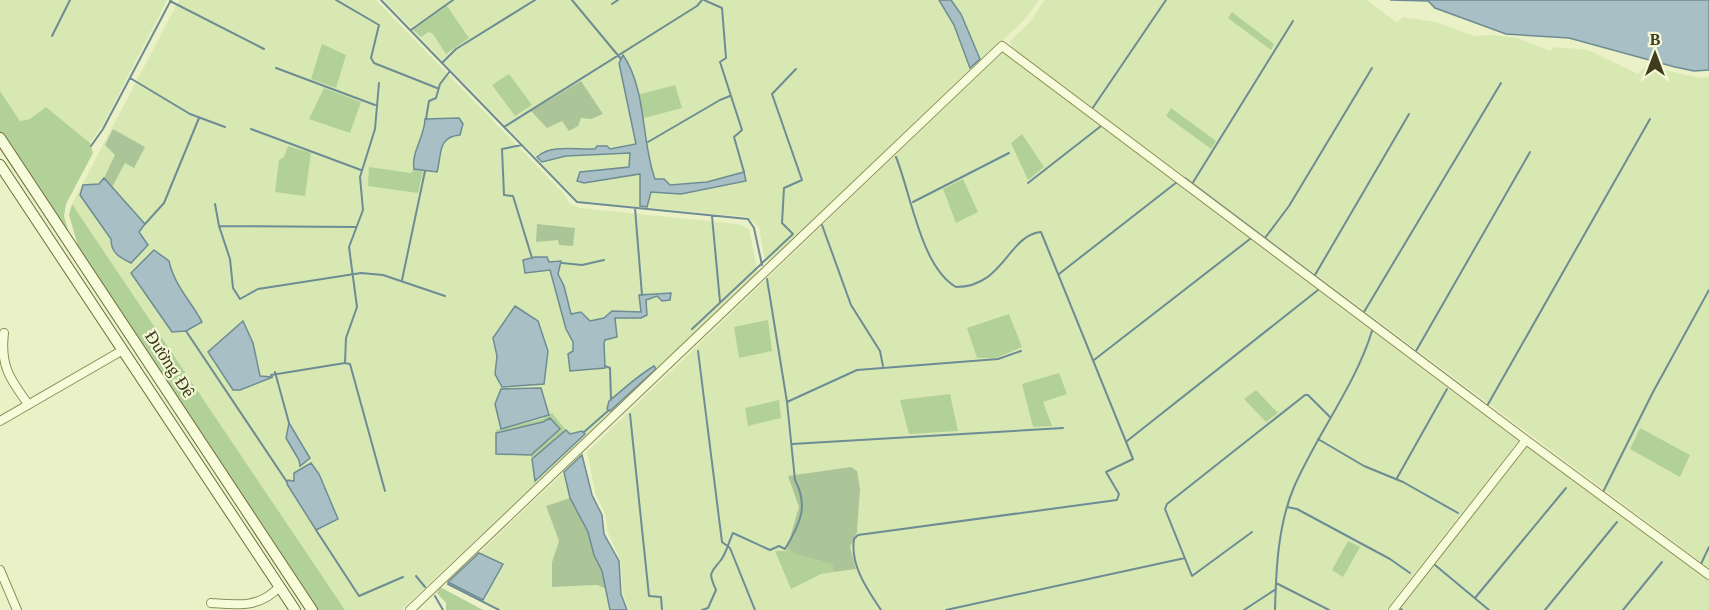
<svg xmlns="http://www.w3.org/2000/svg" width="1709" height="610" viewBox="0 0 1709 610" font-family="Georgia,serif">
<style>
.farmland{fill:#d8e8b3}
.green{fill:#b1d199}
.cemetery{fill:#acc598}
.water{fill:#a8c0c5;stroke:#6d8c94;stroke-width:1.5}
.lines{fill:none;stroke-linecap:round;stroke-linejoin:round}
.stream{stroke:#6d8c94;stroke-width:2}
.street-casing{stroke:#8e8d5a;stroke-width:10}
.secondary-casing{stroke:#706e3d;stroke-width:12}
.street{stroke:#f6fbda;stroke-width:8}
.secondary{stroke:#f6fbda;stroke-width:10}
.labels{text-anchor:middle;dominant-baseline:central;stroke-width:4.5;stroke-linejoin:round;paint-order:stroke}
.street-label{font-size:18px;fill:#3e3b1f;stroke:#f3f8d6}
</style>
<rect width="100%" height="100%" fill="#ebf1c6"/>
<path class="farmland" d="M 0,0 L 167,0 L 104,123 L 90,143 L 47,108 L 30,119 L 20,121 L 0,91 Z
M 179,0 L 376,0 L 564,194 L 570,204 L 580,208 L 738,224 L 749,229 L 758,274 L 401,610 L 345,610 L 72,204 Z
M 384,0 L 1039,0 L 1024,20 L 769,263 L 764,256 L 759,227 L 747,217 L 578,201 Z
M 1045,0 L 1367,0 L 1397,23 L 1403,17 L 1435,22 L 1474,36 L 1491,35 L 1517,38 L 1550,51 L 1555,47 L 1588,50 L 1638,74 L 1646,66 L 1701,78 L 1709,77 L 1709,568 L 1011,47 L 1010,41 L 1029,23 Z
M 1003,51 L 1519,440 L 1386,610 L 629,610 L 623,594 L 620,560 L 608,533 L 605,514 L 596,495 L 587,452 Z
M 1527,445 L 1709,580 L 1709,610 L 1398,610 Z
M 564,472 L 570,498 L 546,506 L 559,541 L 552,562 L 552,587 L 597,585 L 608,590 L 610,610 L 502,610 L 483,600 L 488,596 L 479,553 Z"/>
<path class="green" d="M 447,6 L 469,38 L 446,54 L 433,34 L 429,32 L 421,37 L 413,30 Z
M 1232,12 L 1274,44 L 1271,50 L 1228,18 Z
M 322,44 L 346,55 L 336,88 L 311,79 Z
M 509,74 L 532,105 L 515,116 L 492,85 Z
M 675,85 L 682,108 L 644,118 L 637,95 Z
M 324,88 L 361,102 L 350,133 L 309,119 Z
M 0,91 L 20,121 L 30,119 L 46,107 L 90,143 L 93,153 L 66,204 L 64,216 L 71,240 L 0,133 Z
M 1171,108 L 1216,141 L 1211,149 L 1166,116 Z
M 1022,134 L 1044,167 L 1028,180 L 1011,143 Z
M 288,146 L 311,153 L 305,196 L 275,192 L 279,160 L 284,157 Z
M 369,167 L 411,173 L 414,169 L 423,171 L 418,193 L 368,186 Z
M 963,179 L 978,212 L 956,223 L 943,189 Z
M 72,204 L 345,610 L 315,610 L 80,253 L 69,215 Z
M 1009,314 L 1022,347 L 996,358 L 977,358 L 967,328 Z
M 768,320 L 772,351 L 739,358 L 734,327 Z
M 1059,373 L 1067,394 L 1043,402 L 1052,426 L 1033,427 L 1022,384 Z
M 1256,390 L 1278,413 L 1266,422 L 1244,399 Z
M 950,394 L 958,431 L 909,434 L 900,400 Z
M 779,400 L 781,418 L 748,426 L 745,408 Z
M 552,413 L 566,430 L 532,459 L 531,455 L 560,429 L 550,418 L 543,422 L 496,433 L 496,430 L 542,419 Z
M 1640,428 L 1690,455 L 1680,477 L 1630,449 Z
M 1348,541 L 1360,547 L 1343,577 L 1332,570 Z
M 787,548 L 797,555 L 832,564 L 833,572 L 821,574 L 791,589 L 775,551 L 786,551 Z
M 440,587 L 483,610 L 446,610 L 446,603 L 437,593 Z"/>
<path class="cemetery" d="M 581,81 L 603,114 L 591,119 L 581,118 L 578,126 L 569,131 L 562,121 L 547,128 L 531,111 Z
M 113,129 L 145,147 L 134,168 L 125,163 L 112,187 L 104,178 L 115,155 L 105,145 Z
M 537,224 L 575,228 L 573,246 L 559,245 L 558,240 L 536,242 Z
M 851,467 L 857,471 L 860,489 L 857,532 L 850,547 L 856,569 L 833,572 L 832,564 L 797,555 L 787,548 L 799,507 L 788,476 Z
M 570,498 L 588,532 L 608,590 L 597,585 L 552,587 L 552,562 L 559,541 L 546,506 Z"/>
<path class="water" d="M 939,0 L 951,0 L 961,14 L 980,59 L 970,68 L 954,25 Z
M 1390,0 L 1709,0 L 1709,70 L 1694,71 L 1675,67 L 1569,38 L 1506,34 L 1435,8 L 1428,1 Z
M 623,55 C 647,90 641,141 655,179 L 664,179 L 670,185 L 707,182 L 744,172 L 746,181 L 681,194 L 651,192 L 647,207 L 640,206 L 640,174 L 584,183 L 577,181 L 580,172 L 629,167 L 630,153 L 566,156 L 542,162 L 537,157 C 551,144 577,150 595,149 L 597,146 L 607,146 L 610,149 L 636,144 L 619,63 Z
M 459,118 L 463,124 L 460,135 C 437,137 442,154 437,172 L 414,169 C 411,152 425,136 425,119 Z
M 104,178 L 145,224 L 139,232 L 148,245 L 131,263 C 119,257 111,253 111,239 L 80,195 L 83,185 L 99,184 Z
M 154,250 L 169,261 C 174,285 191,301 202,322 L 186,331 L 172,332 L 131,273 Z
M 535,257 L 547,257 L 549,262 L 561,261 L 558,274 L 564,286 L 571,314 L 581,312 L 590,321 L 604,318 L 612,311 L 641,312 L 639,295 L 671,293 L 670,300 L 662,301 L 657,296 L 646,300 L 647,315 L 641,318 L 615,318 L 617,337 L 605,340 L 604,343 L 605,368 L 570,371 L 568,354 L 573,351 L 573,342 L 566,329 L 550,270 L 525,273 L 523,260 Z
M 515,306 L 538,321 L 548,351 L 544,384 L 502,387 L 495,374 L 497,356 L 493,338 Z
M 243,321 L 253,343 L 260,376 L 273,377 L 240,390 L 233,390 L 208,352 Z
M 654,366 L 656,369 L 610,411 L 607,409 L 609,401 C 624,389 637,376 654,366 Z
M 541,388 L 549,415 L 501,429 L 495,404 L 501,389 Z
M 550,418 L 560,429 L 531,455 L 496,454 L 496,433 L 543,422 Z
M 289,423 L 310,458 L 300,466 L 299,460 L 286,438 Z
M 566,430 L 570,434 L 582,431 L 585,434 L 535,481 L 532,459 Z
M 582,455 L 592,495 L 602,515 L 604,534 L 619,561 L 621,594 L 627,610 L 610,610 L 602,571 L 594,555 L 588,532 L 570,498 L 564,472 Z
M 311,463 L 319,474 L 338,519 L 316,530 L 287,484 L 288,480 L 294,481 L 294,473 Z
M 479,553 L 503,564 L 483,600 L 448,582 Z"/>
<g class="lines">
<path class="stream" d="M 336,0 L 379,25 L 371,58 L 374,63 L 437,88
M 381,0 L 577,202 L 748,219 L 754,228 L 762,265
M 572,0 L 621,59
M 704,0 L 722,8 L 726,58 L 720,62 L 742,130 L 734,137 L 744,172
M 170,1 L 264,49
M 612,4 L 618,0
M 411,30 L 453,0
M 52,36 L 70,0
M 442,63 L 456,49 L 535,0
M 276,68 L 375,105
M 130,78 L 190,114 L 225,127
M 1092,109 L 1166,0
M 426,119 L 429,101 L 436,98 L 440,84 L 450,71
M 504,127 L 697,6 L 702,0
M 251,129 L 361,170
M 648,142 L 720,100 L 730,96
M 522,145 L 502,149 L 504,195 L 513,196 L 532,258
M 91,146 L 103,129 L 171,0
M 1185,178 L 1482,402
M 1028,183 L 1101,126
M 1192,184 L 1293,21
M 913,202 L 1009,153
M 215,204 L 219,226 L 230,259 L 233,288 L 240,299 L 258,289 L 361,273 L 383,275 L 445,296
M 635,208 L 642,295
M 712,216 L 720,302
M 145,224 L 164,203 L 199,118
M 822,225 L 851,305 L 880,351 L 883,366
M 219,226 L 356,227
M 1265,238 L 1289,206 L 1372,68
M 562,263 L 582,265 L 604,260
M 1059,274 L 1177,182
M 1315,275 L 1409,114
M 402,280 L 425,171
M 1364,312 L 1501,83
M 692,329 L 793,234 L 782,223 L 784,188 L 802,180 L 772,94 L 796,69
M 186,331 L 287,482
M 698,351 L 722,542 L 730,548 L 755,610
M 1416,351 L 1530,152
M 1094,360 L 1250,239
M 345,363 L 350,364 L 385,491
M 605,366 L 610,368 L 611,400
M 275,372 L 289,423
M 271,375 L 345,363 L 346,338 L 357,307 L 349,247 L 363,210 L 360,177 L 375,129 L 379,83
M 787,402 L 857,370 L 998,359 L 1021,351
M 1487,406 L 1650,119
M 630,414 L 649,596 L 661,597 L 662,610
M 584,432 L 609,410
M 1318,439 L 1364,466 L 1403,482 L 1458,513
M 1127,441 L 1318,290
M 792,444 L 1063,428
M 1397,478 L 1447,389
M 1603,492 L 1653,392 L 1709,290
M 1287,507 L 1297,509 L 1390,559 L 1410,573
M 316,530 L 359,596 L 403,577
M 1252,532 L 1192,576 L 1165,509 L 1167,504 L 1305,395 L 1308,395 L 1330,417
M 1701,564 L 1709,547
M 1435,565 L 1489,610
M 416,576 L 425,587
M 1276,583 L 1329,610
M 448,584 L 499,610
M 435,596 L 443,610
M 1475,598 L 1566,488
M 1401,609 L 1402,610
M 702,610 L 708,608 L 716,590 C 708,572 710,574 721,560 C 726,554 729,541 733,533 L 770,550 L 779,546 L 785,549 C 800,524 809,506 795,480 L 787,402 L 767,279
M 881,610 C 867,589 850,565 854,539 L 858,535 L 1117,500 L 1119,494 L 1106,472 L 1133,459 L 1041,232 C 1008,235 1004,287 956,287 C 921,267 911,194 896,157
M 946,610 L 1185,558
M 1244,610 L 1276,589
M 1275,610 C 1276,569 1278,525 1294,487 C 1317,434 1355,386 1372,331
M 1545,610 L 1617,522
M 1623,610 L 1662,562"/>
<g class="street-casing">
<path id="street" d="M 4,333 C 0,366 10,379 28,404
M 0,421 L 123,350
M 0,570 L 17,610
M 211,603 C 238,605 260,608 279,587
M 410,610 L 1002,46 L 1526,440 L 1709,575
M 1393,610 L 1526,440"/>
</g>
<g class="secondary-casing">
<path id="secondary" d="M 0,138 L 312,610
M 0,165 L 295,610"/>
</g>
<use href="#street" class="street"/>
<use href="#secondary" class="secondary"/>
</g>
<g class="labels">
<g class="street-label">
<text transform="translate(170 364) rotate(57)">Đường Đê</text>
</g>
</g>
<g transform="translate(1655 54)" stroke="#f3f8d6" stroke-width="4.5" paint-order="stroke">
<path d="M0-4.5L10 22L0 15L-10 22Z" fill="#3e3b1f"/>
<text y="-9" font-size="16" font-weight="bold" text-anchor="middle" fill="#3e3b1f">B</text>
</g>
</svg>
